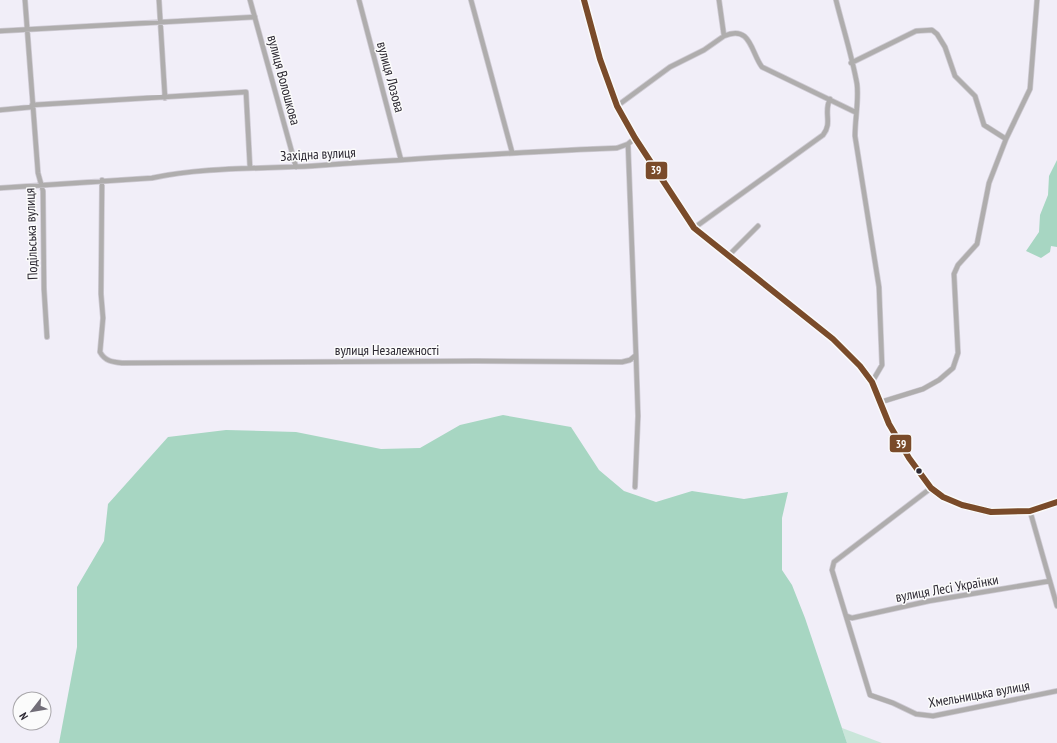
<svg xmlns="http://www.w3.org/2000/svg" width="1057" height="743" viewBox="0 0 1057 743" font-family="'PT Sans Narrow',sans-serif">
<style>
.green{fill:#cae6da}
.forest{fill:#a7d6c2}
.lines{fill:none;stroke-linecap:round;stroke-linejoin:round}
.street-casing{stroke:#cfcbd4;stroke-width:6}
.secondary-casing{stroke:#cfcbd4;stroke-width:8}
.street{stroke:#afadad;stroke-width:4.5}
.secondary{stroke:#aeadad;stroke-width:6}
.bus-1-casing{stroke:#fbfbfb;stroke-width:9}
.bus-1{stroke:#7a4b2a;stroke-width:6}
.bus-dot{fill:#2d2933;stroke:#fbfbfb;stroke-width:1.5}
.labels{text-anchor:middle;dominant-baseline:central;stroke-width:3;stroke-linejoin:round;paint-order:stroke}
.street-label{font-size:14px;fill:#2d2933;stroke:#fbfbfb}
.line-badge{stroke:#fbfbfb;stroke-width:1.5}
.badge-label{font-size:11px;text-anchor:middle;font-weight:bold;fill:#fff}
</style>
<rect width="100%" height="100%" fill="#f1eef8"/>
<path class="green" d="M 842,728 L 882,743 L 847,743 Z"/>
<path class="forest" d="M 1057,160 L 1057,247 L 1051,246 L 1050,252 L 1041,258 L 1026,251 L 1039,232 L 1040,215 L 1048,195 L 1049,176 Z
M 503,415 L 571,427 L 599,470 L 624,491 L 656,502 L 692,491 L 744,499 L 788,492 L 782,518 L 782,570 L 792,585 L 805,618 L 847,743 L 59,743 L 77,647 L 77,587 L 104,541 L 108,504 L 168,437 L 226,430 L 296,432 L 381,449 L 420,448 L 460,425 Z"/>
<g class="lines">
<g class="street-casing">
<path id="street" d="M 25,0 L 38,173 L 43,191 L 44,289 L 47,337
M 159,0 L 165,98
M 250,0 L 296,167
M 359,0 L 401,160
M 471,0 L 512,152
M 836,0 C 843,28 852,56 857,84 C 859,100 855,119 855,136 L 879,287 L 882,365 L 872,382
M 0,31 L 255,17
M 724,36 C 751,24 751,53 762,67 L 855,112
M 851,63 L 916,31 L 932,30 L 937,34 L 945,47 L 955,76 L 975,96 L 984,125 L 1006,139
M 32,105 L 246,92 L 250,168
M 617,106 L 670,67 L 704,50 L 724,36 L 719,0
M 0,110 L 32,107
M 102,180 L 101,294 L 103,318 L 100,352 C 105,361 112,362 122,363 L 476,361 L 622,362 L 630,360 L 636,355 L 628,144
M 0,188 L 152,178 C 204,167 259,169 312,166 C 414,159 515,152 617,148 L 628,144 L 635,138
M 694,228 L 823,135 C 833,123 823,112 830,99
M 728,256 L 758,226
M 881,402 L 923,389 L 939,380 L 953,368 L 958,353 L 954,274 L 958,265 L 977,244 L 989,183 L 1006,139 L 1030,89 L 1037,0
M 635,487 L 638,416 L 636,355
M 931,488 L 834,562 L 832,570 L 870,695 L 893,703 L 916,714 L 933,716 L 1057,691
M 1030,511 L 1057,606
M 847,616 L 852,618 L 929,601 L 1050,581"/>
</g>
<g class="secondary-casing">
<path id="secondary" d="M 584,0 L 600,59 L 617,106 L 635,138 L 694,228 L 833,339 L 860,366 L 872,382 L 889,424 L 909,458 L 931,488 L 943,497 L 962,505 L 991,512 L 1030,511 L 1057,502"/>
</g>
<use href="#street" class="street"/>
<use href="#secondary" class="secondary"/>
<g class="bus-1-casing">
<path id="bus-1" d="M 584,0 L 600,59 L 617,106 L 635,138 L 694,228 L 833,339 L 860,366 L 872,382 L 889,424 L 909,458 L 931,488 L 943,497 L 962,505 L 991,512 L 1030,511 L 1057,502"/>
</g>
<use href="#bus-1" class="bus-1"/>
</g>
<circle class="bus-dot" cx="919" cy="471" r="3.5"/>
<g class="labels">
<g class="street-label">
<text transform="translate(391 77) rotate(75)">вулиця Лозова</text>
<text transform="translate(284 80) rotate(75)">вулиця Волошкова</text>
<text transform="translate(318 154) rotate(-3)">Західна вулиця</text>
<text transform="translate(31 234) rotate(-92)">Подільська вулиця</text>
<text x="387" y="350">вулиця Незалежності</text>
<text transform="translate(947 588) rotate(-10)">вулиця Лесі Українки</text>
<text transform="translate(979 694) rotate(-10)">Хмельницька вулиця</text>
</g>
</g>
<g class="line-badge">
<rect x="645" y="161" width="23" height="19" rx="4" fill="#7a4b2a"/>
<rect x="889" y="434" width="23" height="19" rx="4" fill="#7a4b2a"/>
</g>
<g class="badge-label">
<text x="656" y="174">39</text>
<text x="901" y="448">39</text>
</g>
<g transform="translate(32 711) rotate(239)"><circle r="19" fill="#fbfbfb" stroke="#a9a7ab"/>
<path d="M0-3L7 15L0 10L-7 15Z" fill="#726e78"/>
<text y="-6" font-size="11" font-weight="bold" text-anchor="middle" fill="#2d2933">N</text>
</g>
</svg>
